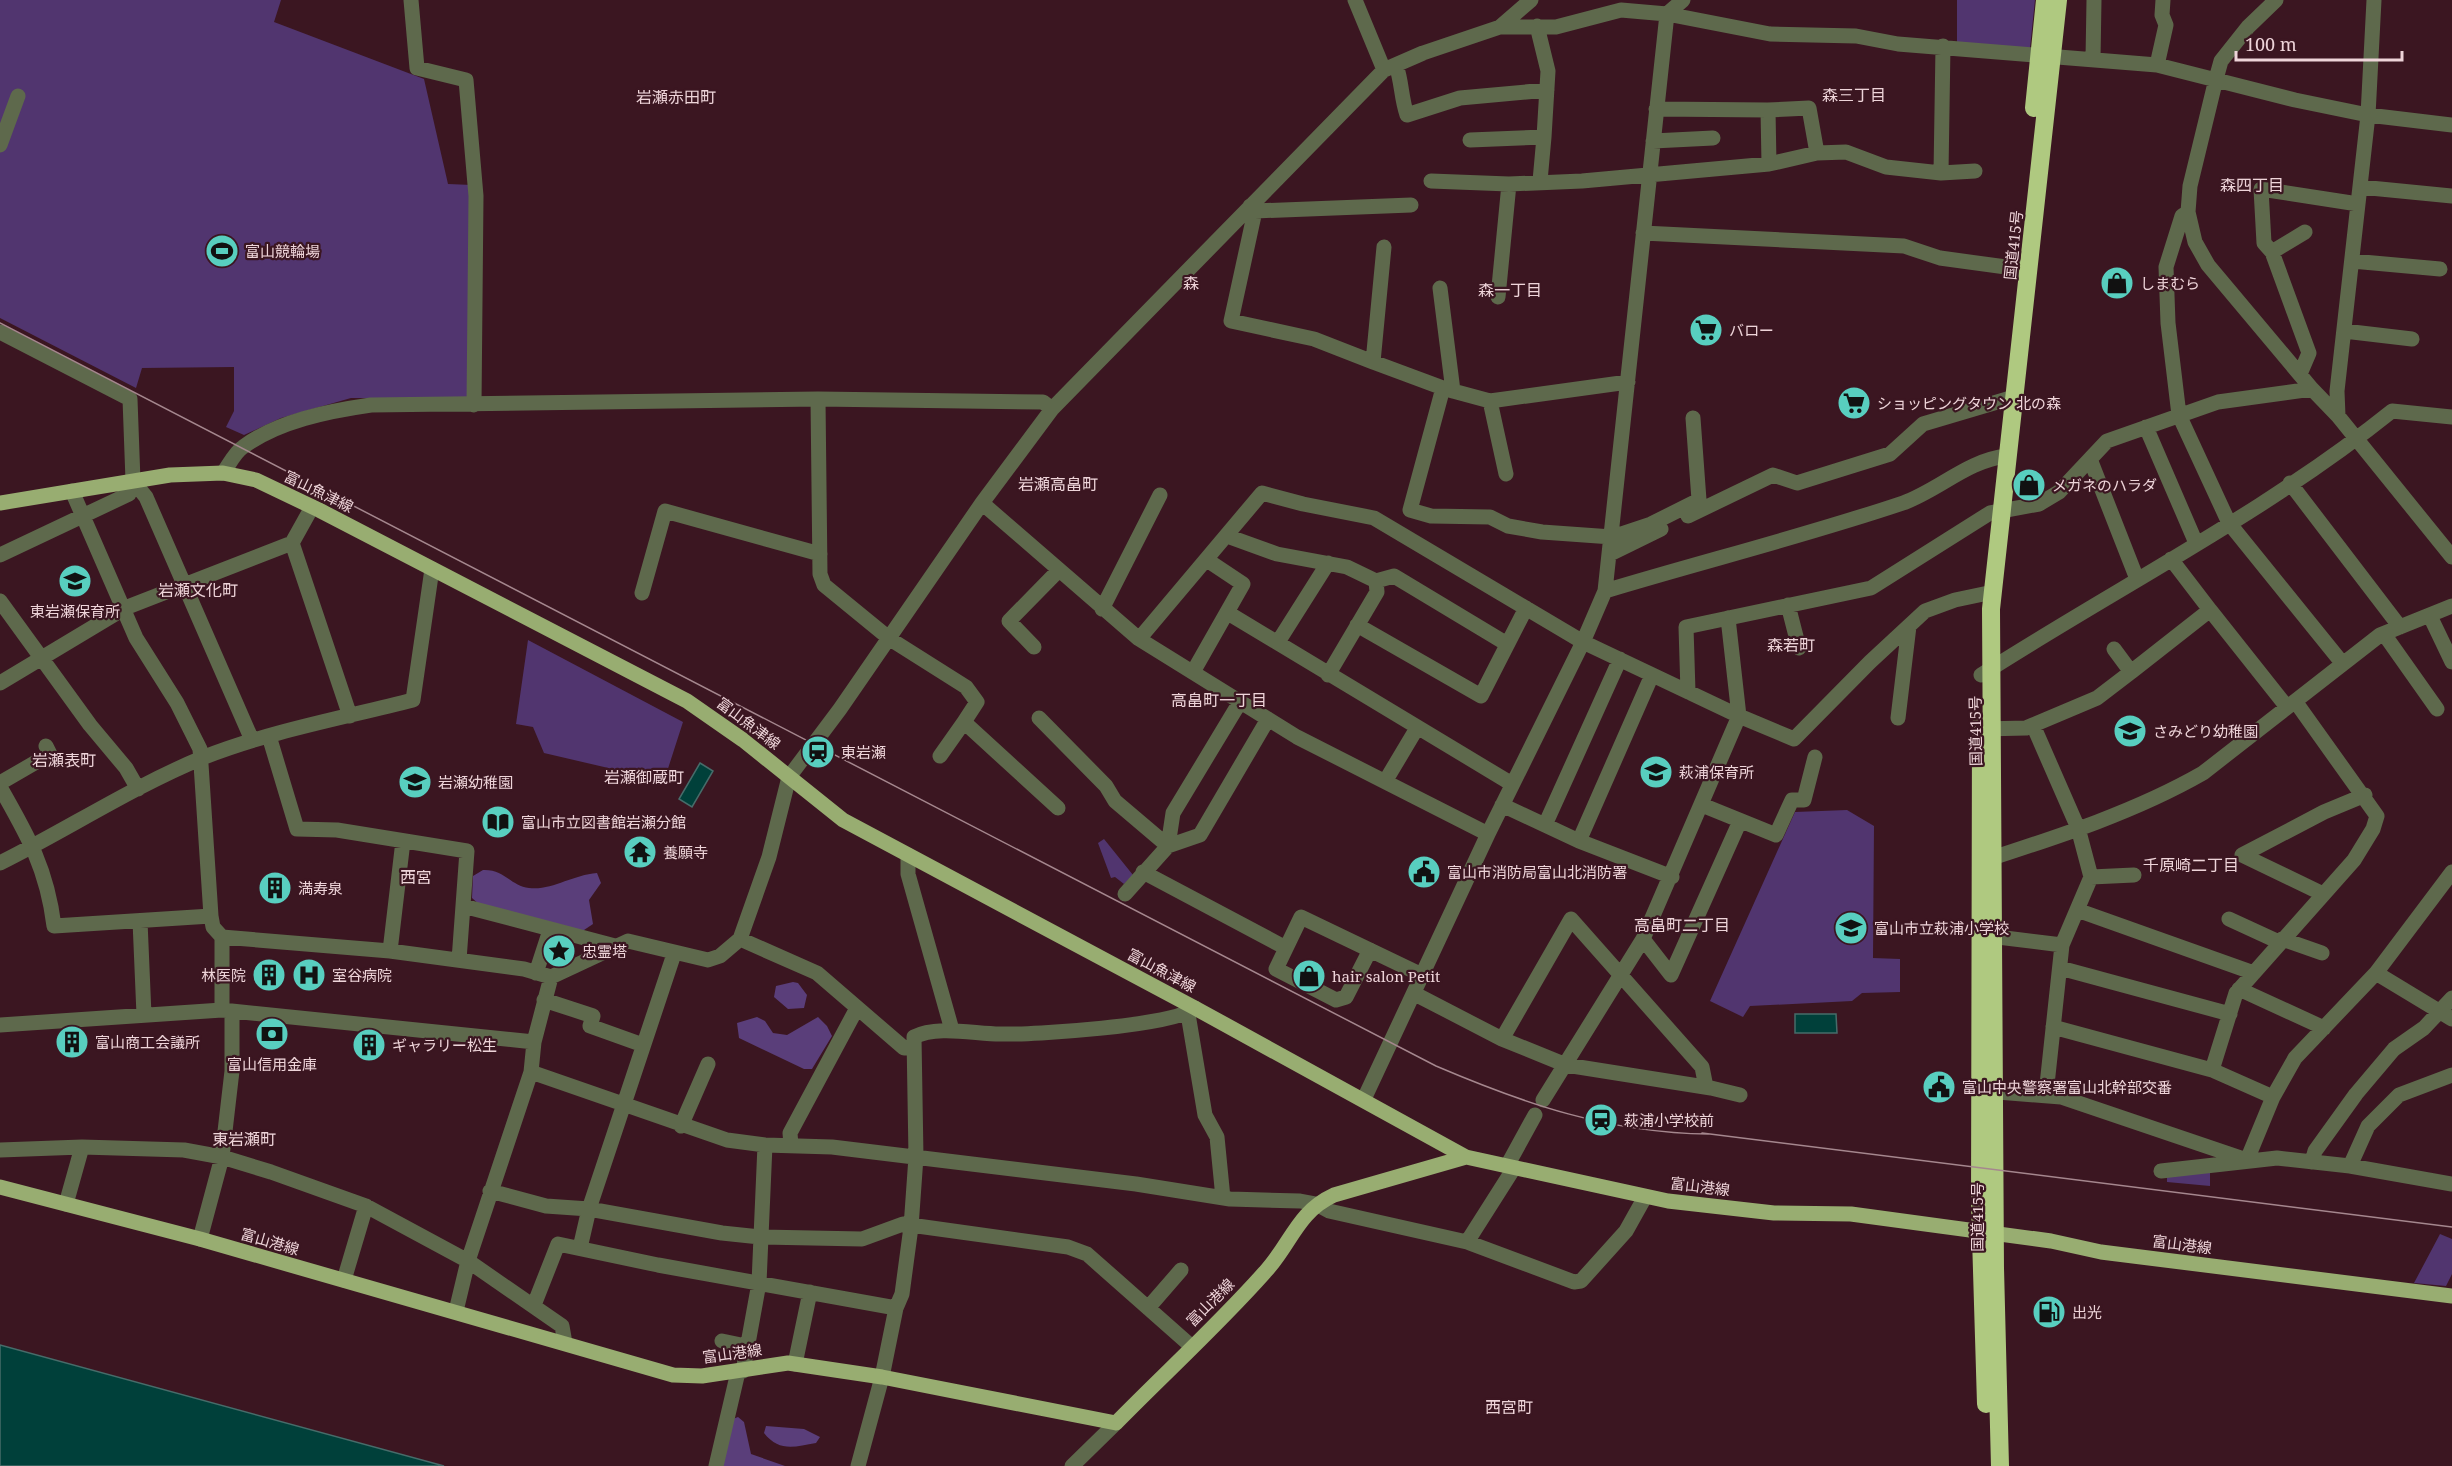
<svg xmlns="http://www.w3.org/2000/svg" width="2452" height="1466" viewBox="0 0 2452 1466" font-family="'Noto Serif','Noto Sans JP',serif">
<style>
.green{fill:#51356f}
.forest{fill:#5a3e7a}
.water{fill:#00403a;stroke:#476c6a;stroke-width:1.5}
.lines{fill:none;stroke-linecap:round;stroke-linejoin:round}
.minor{stroke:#5e694c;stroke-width:15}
.major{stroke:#98ad71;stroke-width:15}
.highway{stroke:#afc980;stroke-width:18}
.tram{stroke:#a5878e;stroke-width:1.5}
.labels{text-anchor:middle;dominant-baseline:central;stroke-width:4.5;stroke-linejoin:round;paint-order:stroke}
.street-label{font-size:15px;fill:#eed4d9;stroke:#3b1621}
.poi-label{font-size:15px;fill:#eed4d9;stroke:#3b1621;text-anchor:start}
.neighbourhood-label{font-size:16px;fill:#eed4d9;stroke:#3b1621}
</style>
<rect width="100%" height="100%" fill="#3b1621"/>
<path class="green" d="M 0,0 L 281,0 L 274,22 L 424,79 L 448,184 L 472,185 L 468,398 L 351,398 L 281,418 L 244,435 L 226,427 L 234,411 L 234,367 L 142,368 L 136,388 L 0,318 Z
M 1957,0 L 2035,0 L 2030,48 L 1957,43 Z
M 528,640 L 683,722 L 664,781 L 544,753 L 533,727 L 516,724 Z
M 1847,810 L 1874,826 L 1873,958 L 1900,959 L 1900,992 L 1862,993 L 1852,1001 L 1750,1006 L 1743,1017 L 1710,1001 L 1795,812 Z
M 1104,839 L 1133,875 L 1124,884 L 1115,877 L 1111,878 L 1098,843 Z
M 2210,1171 L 2210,1186 L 2167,1182 L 2167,1177 Z
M 2440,1234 L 2452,1239 L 2452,1274 L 2446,1286 L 2414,1283 Z"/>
<path class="forest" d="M 483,870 C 504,869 511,886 529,888 C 551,891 572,875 597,873 L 601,883 L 589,900 L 593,924 L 578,934 L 482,907 L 472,898 L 473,876 Z
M 793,982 L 798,983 L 807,995 L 804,1008 L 788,1009 L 774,997 L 776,986 Z
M 757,1017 L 765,1021 L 773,1033 L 787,1035 L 818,1017 L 827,1026 L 832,1036 L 812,1069 L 804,1069 L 739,1038 L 737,1023 Z
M 738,1417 L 744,1422 L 751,1454 L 785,1466 L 722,1466 L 733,1419 Z
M 766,1426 L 804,1429 L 820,1437 L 816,1443 C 794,1447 779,1452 764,1433 Z"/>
<path class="water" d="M 700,763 L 713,771 L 692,807 L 679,799 Z
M 1795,1014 L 1836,1014 L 1837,1033 L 1795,1033 Z
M 0,1345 L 444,1466 L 0,1466 Z"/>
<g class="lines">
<path class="minor" d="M 411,0 L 417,68 L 466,80 L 476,196 L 474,405
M 1355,0 L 1384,70
M 2276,0 L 2248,27 L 2221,61 L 2216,79 L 2190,186 L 2188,212 L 2195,242 L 2208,265 L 2312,389 L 2338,416 L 2452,557
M 1667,14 L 1683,0
M 1501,27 L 1556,27 L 1621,10 L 1667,14 L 1770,34 L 1856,36 L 1898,44 L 2157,65 L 2295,100 L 2368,115 L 2452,125
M 2093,59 L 2094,0
M 1396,65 C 1402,82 1401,98 1407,115 L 1460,98 L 1547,90
M 2157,65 L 2166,25 L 2162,15 L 2163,0
M 1768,110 L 1809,108 L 1817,153 L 1769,164
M 1470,140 L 1544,137 L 1548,71 L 1537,26
M 1653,141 L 1713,138
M 0,145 L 18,96
M 1817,153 L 1846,152 L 1886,167 L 1941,173 L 1975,171
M 1941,173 L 1943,46
M 1431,181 L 1509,184 L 1498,297
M 1540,181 L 1544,137
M 1509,184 L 1582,181 L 1769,164 L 1768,110 L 1656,109
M 2360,187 L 2452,196
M 1250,206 L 1255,211 L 1231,321 L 1314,339 L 1373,362
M 1255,211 L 1411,205
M 2188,212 L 2182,216 L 2166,267 L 2168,323 L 2179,415 L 2229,523 L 2343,664
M 2305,232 L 2272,252 L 2264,243 L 2261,189 L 2358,204
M 1643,233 L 1904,246 L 1940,258 L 2028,270
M 1384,247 L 1373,362 L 1443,388
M 2272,252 L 2309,353 L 2300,374
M 2352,261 L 2440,269
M 1440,288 L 1453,391 L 1490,401
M 2344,331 L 2412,339
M 0,332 L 130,399 L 133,481 L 129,494 L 0,555
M 1453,391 L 1443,388 L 1410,510 L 1431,516 L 1490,517 L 1508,526 L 1542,532 L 1612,537 L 1651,524 L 1699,500 L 1693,418
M 818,399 L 820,574 L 824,585 L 890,639 L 966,687 L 977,702 L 964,722 L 1058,808
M 2338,416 L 2337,391 L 2368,115 L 2374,0
M 2146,427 L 2196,543
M 2090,459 L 2137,579
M 223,473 C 229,465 235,452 243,447 C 278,421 329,411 371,405 L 818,399 L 1043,402 L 1052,409
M 1506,474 L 1490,401 L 1628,382
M 133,481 L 146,497 L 252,740
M 2290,483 L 2400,627
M 72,491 L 136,638 L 177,703 L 200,749 L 211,916 L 213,927 L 222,937 L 222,1010
M 982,503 L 1139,639 L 1297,737 L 1488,834
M 1688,516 L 1773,475 L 1797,483 L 1890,454 L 1923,424 L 2014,397
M 1227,536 L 1277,554 L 1347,567 L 1376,581 L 1377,592 L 1328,675
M 292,543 L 350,716
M 1610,554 L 1661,529
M 2171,559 L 2210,610
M 1376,581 L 1394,576 L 1507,644
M 1605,591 C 1704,561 1805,536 1903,503 C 1939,490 1968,460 2007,456
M 642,593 L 665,511 L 820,554
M 0,601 L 90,725 L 126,768 L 138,789
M 1788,605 L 1799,648
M 1102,609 L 1160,495
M 1228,613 L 1512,784
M 2430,616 L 2452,662
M 1357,625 L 1481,696 L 1526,608
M 2384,634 L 2437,709
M 1139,639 L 1262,493 L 1303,504 L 1374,518 L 1583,642 L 1739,716 L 1794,739 L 1870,662 L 1925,611 L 1955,600 L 1993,592
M 1278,642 L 1328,563
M 1034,647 L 1009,621 L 1058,571
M 2114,649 L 2131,672 L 2210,610 L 2287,707
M 1193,672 L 1243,584 L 1207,560
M 2131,672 L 2097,698 L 2033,725 L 2078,828 L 2091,877 L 2134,875
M 1981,675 C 2118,587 2265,513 2392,411 L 2452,417
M 0,683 L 125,608 L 292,543 L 312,507
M 1688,692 L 1686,627 L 1871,588 L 1990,513 L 2039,504 L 2059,492 L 2107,441 L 2218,402 L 2312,389
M 1039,718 L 1106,786 L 1115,801 L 1168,846 L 1200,835 L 1268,719
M 1898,718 L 1909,626
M 1983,729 L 2026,728 L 2033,725
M 269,736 L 297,829 L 337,830 L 467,851 L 459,960
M 940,756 L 964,722
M 1386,780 L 1417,728
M 0,783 L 50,754 L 46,746
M 0,787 C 28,836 47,869 54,926 L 211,916
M 1502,805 L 1579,841 L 1672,877
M 1702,805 L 1776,835 L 1792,800 L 1804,800 L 1815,757
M 1545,825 L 1620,659
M 1579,841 L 1652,675
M 908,855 L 908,874 L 952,1030
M 1983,861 C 2057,837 2135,812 2203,773 L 2380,635 L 2452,606
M 0,863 C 68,829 132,787 202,758 C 270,731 343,718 413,700 L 432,569
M 1143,872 L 1286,948
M 1125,894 L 1168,846 L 1173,813 L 1240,702
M 2323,894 L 2242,855 L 2324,812 L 2365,795
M 463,906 L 615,946
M 2077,910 L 2254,973
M 2229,919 L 2279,942
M 140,921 L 144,1015
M 1981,935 L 2062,945 L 2046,1094
M 222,937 L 390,951 L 524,969 L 551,977 L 628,941 L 708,960 L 720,956 L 740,939 L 769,857 L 789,777 L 840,709 L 982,503 L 1052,409 L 1384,70 L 1423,53 L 1500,27 L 1531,0
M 740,939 L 817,973 L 904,1048 L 913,1048
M 1643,939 L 1671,975 L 1740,821
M 2282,939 L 2322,953
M 2062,945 L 2091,877
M 1370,950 L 1346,997 L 1336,1000 L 1276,969 L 1301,917 L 1424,976
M 390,951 L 403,841
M 2060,968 L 2230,1014
M 536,973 L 550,930
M 2376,973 L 2452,1019
M 2239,989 L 2324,1028
M 1415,994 L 1502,1039 L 1566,1065 L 1711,1088 L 1740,1095
M 544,1000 L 593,1016 L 590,1026 L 643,1045
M 1188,1014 L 1205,1115 L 1217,1137 L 1223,1198
M 0,1025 L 222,1010 L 534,1042
M 2053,1027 L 2212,1070
M 1502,1039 L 1571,919 L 1702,1067 L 1706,1087
M 531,1072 L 727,1140 L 765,1145 L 832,1147 L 1136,1184 L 1230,1199 L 1300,1201 L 1316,1204 L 1329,1211 L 1467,1242 L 1574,1282 L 1581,1281 L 1626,1231 L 1645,1197
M 1985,1091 L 2061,1097 L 2244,1159
M 2273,1097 L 2295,1058 L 2376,973 L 2452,872
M 1364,1099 L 1488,834 L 1583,642 L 1605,591 L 1667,14
M 1543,1100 L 1643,939 L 1739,716 L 1728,618
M 681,1126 L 708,1064
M 791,1145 L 790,1133 L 857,1008
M 0,1150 L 82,1147 L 184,1150 L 222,1157 L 271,1172 L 366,1206 L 468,1261 L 562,1326 L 565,1343
M 2247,1160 L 2273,1097 L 2212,1070 L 2236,993 L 2354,860 L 2373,829 L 2377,816 L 2295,701
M 2312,1162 L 2315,1151 L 2356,1094 L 2394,1049 L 2424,1028 L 2452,998
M 1507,1166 L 1535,1115
M 2350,1166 L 2368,1126 L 2399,1095 L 2452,1075
M 2161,1171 L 2277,1158 L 2350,1166 L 2452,1184
M 490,1191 L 546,1206 L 589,1209 L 722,1233 L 760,1237 L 862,1239 L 903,1224 L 1068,1247 L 1087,1254 L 1191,1346
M 66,1204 L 82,1147
M 200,1239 L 222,1157 L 232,1071 L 232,1011
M 1467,1242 L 1514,1168
M 580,1248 L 589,1209 L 674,954
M 344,1280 L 366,1206
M 534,1305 L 558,1244 L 658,1265 L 896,1308
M 1148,1308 L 1181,1270
M 456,1311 L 468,1261 L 531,1072 L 534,1042 L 551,977
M 722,1341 L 746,1346
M 795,1364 L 810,1292
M 743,1371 L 759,1283 L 765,1145
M 716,1466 L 738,1372
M 858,1466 L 882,1377 L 896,1308 L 902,1294 L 911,1227 L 916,1157 L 914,1037 C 937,1025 975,1034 1000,1034 C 1033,1035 1174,1026 1195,1008
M 1072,1466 L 1116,1423"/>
<path class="major" d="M 0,503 L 170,475 L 223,473 L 256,480 L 319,510 L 687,701 L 743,740 L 843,820 L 1195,1008 L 1466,1157
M 0,1187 L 200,1239 L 673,1375 L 702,1376 L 788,1363 L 882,1377 L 1116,1423 C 1165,1373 1219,1324 1265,1272 C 1291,1244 1297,1212 1334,1195 L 1466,1157 L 1668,1201 L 1774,1213 L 1851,1214 L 2051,1241 L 2101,1252 L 2452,1296"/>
<path class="highway" d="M 2034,108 L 2045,0
M 1981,724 L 1980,1204 L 1986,1404
M 2000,1466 L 1995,1268 L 1991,609 L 2058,0"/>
<path class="tram" d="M 0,323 L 1436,1066 C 1525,1104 1609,1133 1708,1134
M 1702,1133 L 2452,1227"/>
</g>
<defs>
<g id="stadium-disc" transform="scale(1.725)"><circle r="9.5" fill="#58cebf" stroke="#3b1621"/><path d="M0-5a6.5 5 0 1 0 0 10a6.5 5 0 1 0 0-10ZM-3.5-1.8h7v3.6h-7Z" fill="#111"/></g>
<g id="shop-disc" transform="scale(1.725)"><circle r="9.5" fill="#58cebf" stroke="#3b1621"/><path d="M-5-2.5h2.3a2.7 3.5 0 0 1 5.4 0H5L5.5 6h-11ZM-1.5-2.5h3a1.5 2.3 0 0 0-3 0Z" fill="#111"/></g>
<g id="supermarket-disc" transform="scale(1.725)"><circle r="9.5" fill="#58cebf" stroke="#3b1621"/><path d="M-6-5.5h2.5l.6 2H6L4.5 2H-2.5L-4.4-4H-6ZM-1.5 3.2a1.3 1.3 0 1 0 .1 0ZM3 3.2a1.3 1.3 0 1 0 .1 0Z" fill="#111"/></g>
<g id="school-disc" transform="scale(1.725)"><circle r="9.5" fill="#58cebf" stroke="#3b1621"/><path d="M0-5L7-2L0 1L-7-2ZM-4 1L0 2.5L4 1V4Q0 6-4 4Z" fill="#111"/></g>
<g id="station-disc" transform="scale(1.725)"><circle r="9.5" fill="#58cebf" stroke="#3b1621"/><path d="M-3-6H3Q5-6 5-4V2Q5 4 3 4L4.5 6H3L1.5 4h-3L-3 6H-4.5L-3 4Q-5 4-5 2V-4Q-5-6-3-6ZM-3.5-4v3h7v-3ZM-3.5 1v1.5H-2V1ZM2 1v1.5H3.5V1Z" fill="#111"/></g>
<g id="library-disc" transform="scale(1.725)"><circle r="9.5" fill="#58cebf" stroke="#3b1621"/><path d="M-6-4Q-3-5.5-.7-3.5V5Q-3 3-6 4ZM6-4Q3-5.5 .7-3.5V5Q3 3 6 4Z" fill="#111"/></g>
<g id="temple-disc" transform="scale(1.725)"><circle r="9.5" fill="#58cebf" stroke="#3b1621"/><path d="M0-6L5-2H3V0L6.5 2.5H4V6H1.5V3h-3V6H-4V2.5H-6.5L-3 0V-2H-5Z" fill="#111"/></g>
<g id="civic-disc" transform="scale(1.725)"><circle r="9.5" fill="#58cebf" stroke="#3b1621"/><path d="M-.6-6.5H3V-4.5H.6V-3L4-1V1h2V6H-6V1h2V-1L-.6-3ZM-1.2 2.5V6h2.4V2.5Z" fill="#111"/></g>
<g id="building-disc" transform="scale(1.725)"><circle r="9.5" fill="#58cebf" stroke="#3b1621"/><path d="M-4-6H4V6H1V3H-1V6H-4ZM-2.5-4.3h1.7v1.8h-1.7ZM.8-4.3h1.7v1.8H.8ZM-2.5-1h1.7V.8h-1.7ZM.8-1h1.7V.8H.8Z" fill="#111"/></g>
<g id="sight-disc" transform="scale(1.725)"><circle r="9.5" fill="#58cebf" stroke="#3b1621"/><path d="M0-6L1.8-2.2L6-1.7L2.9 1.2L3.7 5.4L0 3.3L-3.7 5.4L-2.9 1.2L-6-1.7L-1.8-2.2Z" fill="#111"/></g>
<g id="hospital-disc" transform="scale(1.725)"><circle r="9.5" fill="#58cebf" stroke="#3b1621"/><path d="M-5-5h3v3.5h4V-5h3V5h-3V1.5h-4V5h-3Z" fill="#111"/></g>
<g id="bank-disc" transform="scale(1.725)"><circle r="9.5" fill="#58cebf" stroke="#3b1621"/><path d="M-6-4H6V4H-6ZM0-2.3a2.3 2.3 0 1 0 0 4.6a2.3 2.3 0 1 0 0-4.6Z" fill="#111"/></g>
<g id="fuel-disc" transform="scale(1.725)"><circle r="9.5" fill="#58cebf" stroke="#3b1621"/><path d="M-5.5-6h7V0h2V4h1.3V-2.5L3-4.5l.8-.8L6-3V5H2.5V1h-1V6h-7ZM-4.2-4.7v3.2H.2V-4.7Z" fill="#111"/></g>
</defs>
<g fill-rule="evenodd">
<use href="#stadium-disc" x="222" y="251"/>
<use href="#shop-disc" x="2117" y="283"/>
<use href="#supermarket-disc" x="1706" y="330"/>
<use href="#supermarket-disc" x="1854" y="403"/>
<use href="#shop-disc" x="2029" y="485"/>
<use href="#school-disc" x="75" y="581"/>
<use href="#school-disc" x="2130" y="731"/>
<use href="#station-disc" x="818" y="752"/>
<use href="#school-disc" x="1656" y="772"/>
<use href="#school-disc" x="415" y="782"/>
<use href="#library-disc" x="498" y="822"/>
<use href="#temple-disc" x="640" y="852"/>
<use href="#civic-disc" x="1424" y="872"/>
<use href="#building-disc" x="275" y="888"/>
<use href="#school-disc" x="1851" y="928"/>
<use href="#sight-disc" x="559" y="951"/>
<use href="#building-disc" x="269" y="975"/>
<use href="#hospital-disc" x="309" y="975"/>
<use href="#shop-disc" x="1309" y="976"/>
<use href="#bank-disc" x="272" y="1034"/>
<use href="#building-disc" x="72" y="1042"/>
<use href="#building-disc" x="369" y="1045"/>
<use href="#civic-disc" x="1939" y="1087"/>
<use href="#station-disc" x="1601" y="1120"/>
<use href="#fuel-disc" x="2049" y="1312"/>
</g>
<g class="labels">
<g class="street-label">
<text transform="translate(2013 245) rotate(-84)">国道415号</text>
<text transform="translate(319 491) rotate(26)">富山魚津線</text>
<text transform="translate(749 723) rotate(37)">富山魚津線</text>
<text transform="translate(1975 731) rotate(-91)">国道415号</text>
<text transform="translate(1162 970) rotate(28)">富山魚津線</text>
<text transform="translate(1700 1186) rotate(7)">富山港線</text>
<text transform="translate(1977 1217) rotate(-90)">国道415号</text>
<text transform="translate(270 1241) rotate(16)">富山港線</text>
<text transform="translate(2182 1244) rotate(7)">富山港線</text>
<text transform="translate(1210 1302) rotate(-45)">富山港線</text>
<text transform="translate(732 1353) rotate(-8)">富山港線</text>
</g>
<g class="poi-label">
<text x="245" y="251">富山競輪場</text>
<text x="2140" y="283">しまむら</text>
<text x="1729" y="330">バロー</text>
<text x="1877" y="403">ショッピングタウン 北の森</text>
<text x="2052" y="485">メガネのハラダ</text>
<text x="75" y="611" text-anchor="middle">東岩瀬保育所</text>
<text x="2153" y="731">さみどり幼稚園</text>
<text x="841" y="752">東岩瀬</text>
<text x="1679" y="772">萩浦保育所</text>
<text x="438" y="782">岩瀬幼稚園</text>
<text x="521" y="822">富山市立図書館岩瀬分館</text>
<text x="663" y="852">養願寺</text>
<text x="1447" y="872">富山市消防局富山北消防署</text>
<text x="298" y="888">満寿泉</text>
<text x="1874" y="928">富山市立萩浦小学校</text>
<text x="582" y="951">忠霊塔</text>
<text x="246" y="975" text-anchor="end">林医院</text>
<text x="332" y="975">室谷病院</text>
<text x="1332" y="976">hair salon Petit</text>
<text x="95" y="1042">富山商工会議所</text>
<text x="392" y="1045">ギャラリー松生</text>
<text x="272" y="1064" text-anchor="middle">富山信用金庫</text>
<text x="1962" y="1087">富山中央警察署富山北幹部交番</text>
<text x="1624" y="1120">萩浦小学校前</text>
<text x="2072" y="1312">出光</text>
</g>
<g class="neighbourhood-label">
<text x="1854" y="95">森三丁目</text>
<text x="676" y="97">岩瀬赤田町</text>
<text x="2252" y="185">森四丁目</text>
<text x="1191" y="283">森</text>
<text x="1510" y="290">森一丁目</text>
<text x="1058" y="484">岩瀬高畠町</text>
<text x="198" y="590">岩瀬文化町</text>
<text x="1791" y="645">森若町</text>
<text x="1219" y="700">高畠町一丁目</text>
<text x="64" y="760">岩瀬表町</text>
<text x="644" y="777">岩瀬御蔵町</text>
<text x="2191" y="865">千原崎二丁目</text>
<text x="416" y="877">西宮</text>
<text x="1682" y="925">高畠町二丁目</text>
<text x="244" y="1139">東岩瀬町</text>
<text x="1509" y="1407">西宮町</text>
</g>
</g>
<path d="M2236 51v9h166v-9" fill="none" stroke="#eed4d9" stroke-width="3"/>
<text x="2245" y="51" font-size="18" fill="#eed4d9" stroke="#3b1621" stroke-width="4.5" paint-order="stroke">100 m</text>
</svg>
